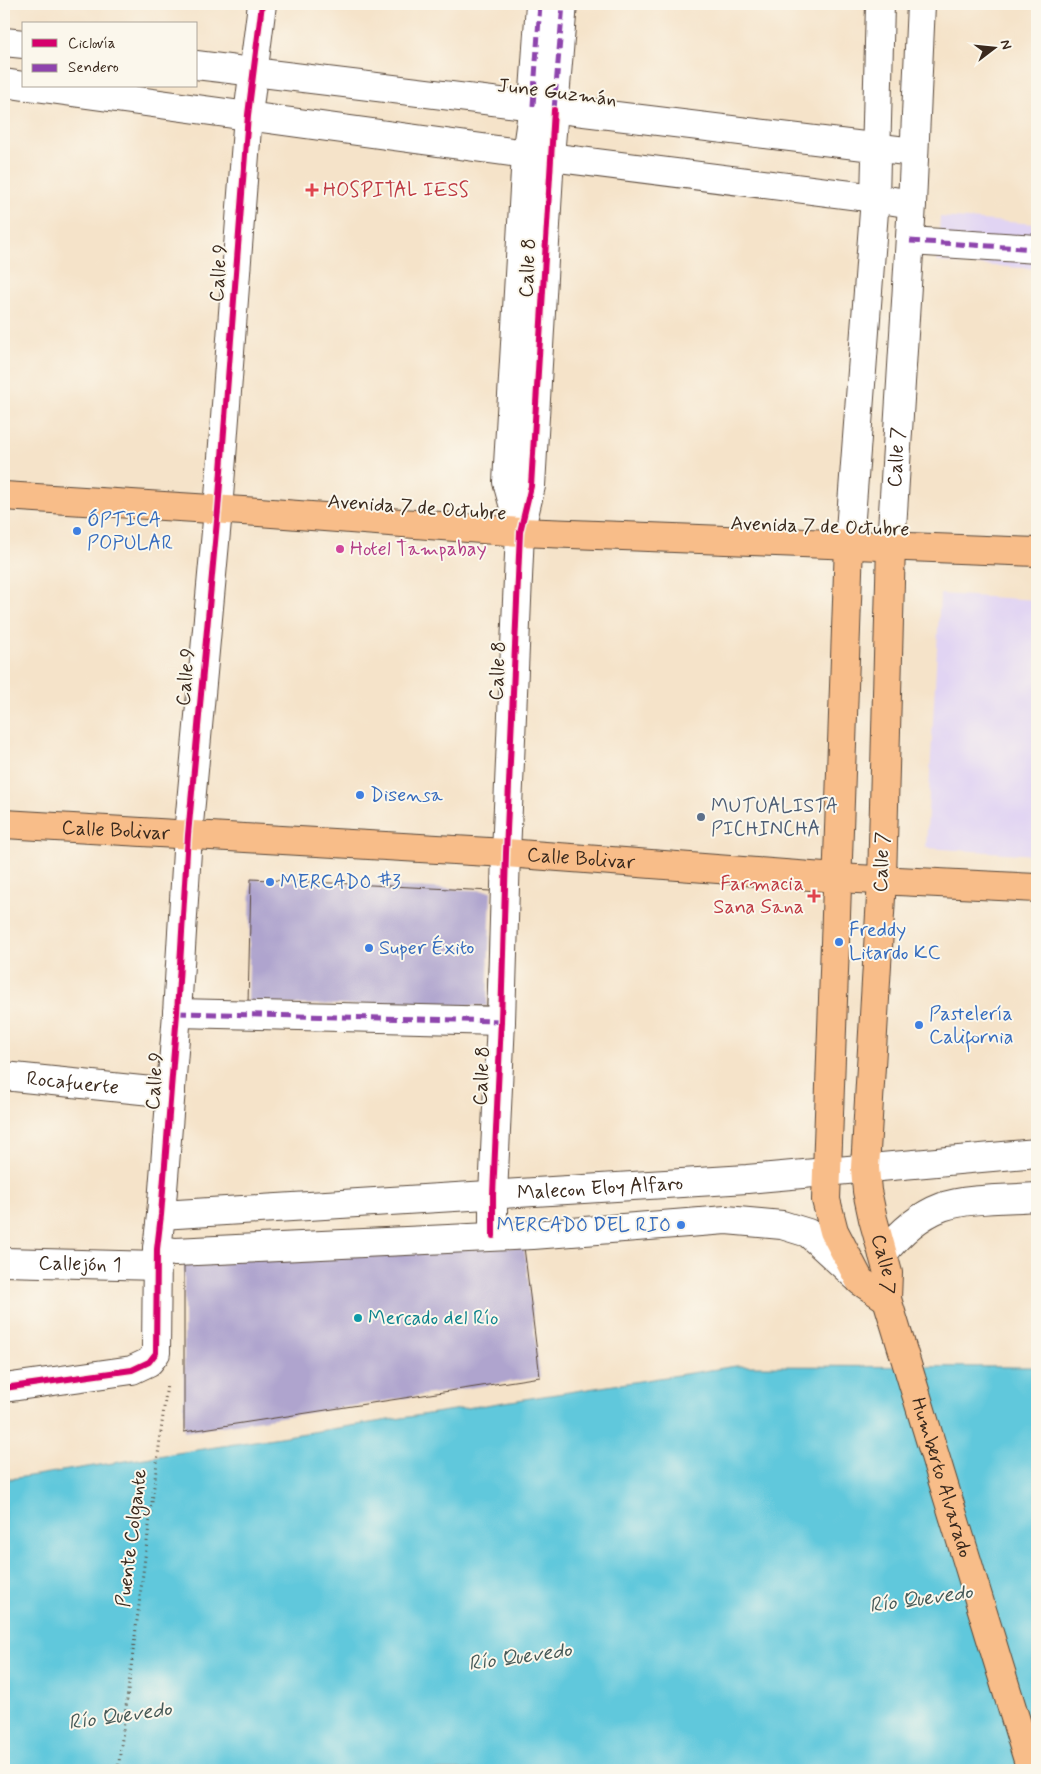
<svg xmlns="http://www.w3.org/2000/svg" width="1041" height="1774" viewBox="0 0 1041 1774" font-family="Mynerve,sans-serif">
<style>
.built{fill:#e1d4f3}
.water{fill:#60c8dc;stroke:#4e797d}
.building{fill:#afa4ce}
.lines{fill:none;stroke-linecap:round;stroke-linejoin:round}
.minor-casing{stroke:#574638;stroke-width:30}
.major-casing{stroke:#574638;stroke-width:30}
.path{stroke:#574638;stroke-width:3;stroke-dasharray:1 4;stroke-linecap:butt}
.minor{stroke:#fff;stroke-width:28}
.major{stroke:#f8bd89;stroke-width:28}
.quiet{stroke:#8e44ad;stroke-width:5;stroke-dasharray:10 5;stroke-linecap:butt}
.cycleway-casing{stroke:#fbf7ec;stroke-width:9}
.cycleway{stroke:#d6006c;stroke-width:6}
.health-dot{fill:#e0444e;stroke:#fbf7ec;stroke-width:2}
.shop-dot{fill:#3f7fe0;stroke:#fbf7ec;stroke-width:2}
.hotel-dot{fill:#d1479c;stroke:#fbf7ec;stroke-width:2}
.service-dot{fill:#5c6f8a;stroke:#fbf7ec;stroke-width:2}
.culture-dot{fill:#0f9aa8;stroke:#fbf7ec;stroke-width:2}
.labels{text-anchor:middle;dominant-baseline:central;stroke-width:4;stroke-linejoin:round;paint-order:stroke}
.street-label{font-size:20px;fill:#3b2a1e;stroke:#fbf7ec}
.health-label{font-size:20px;fill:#be3a42;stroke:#fbf7ec;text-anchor:start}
.shop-label{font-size:20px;fill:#366cbe;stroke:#fbf7ec;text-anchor:start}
.hotel-label{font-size:20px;fill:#b23c85;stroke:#fbf7ec;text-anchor:start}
.service-label{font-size:20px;fill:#4e5e75;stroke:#fbf7ec;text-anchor:start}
.culture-label{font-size:20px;fill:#0d838f;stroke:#fbf7ec;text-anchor:start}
.water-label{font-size:21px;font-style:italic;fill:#465957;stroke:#fbf7ec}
</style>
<rect width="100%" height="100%" fill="#fbf7ec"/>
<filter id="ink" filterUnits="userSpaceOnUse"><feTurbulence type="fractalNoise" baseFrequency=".02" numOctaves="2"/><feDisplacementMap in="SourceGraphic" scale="10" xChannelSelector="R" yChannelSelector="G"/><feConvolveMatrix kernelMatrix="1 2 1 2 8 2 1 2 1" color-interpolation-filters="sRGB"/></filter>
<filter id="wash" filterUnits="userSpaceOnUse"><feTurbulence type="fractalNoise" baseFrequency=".0096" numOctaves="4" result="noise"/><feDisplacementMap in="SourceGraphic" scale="20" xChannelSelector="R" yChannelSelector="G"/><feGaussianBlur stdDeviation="1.12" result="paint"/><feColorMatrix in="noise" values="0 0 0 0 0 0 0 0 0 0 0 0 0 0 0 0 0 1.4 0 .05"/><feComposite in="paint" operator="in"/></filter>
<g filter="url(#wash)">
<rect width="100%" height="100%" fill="#f5e3c9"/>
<path class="built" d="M 940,217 L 1037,224 L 1037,269 L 937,262 Z
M 940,594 L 1037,600 L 1037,855 L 926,848 Z"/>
<path class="water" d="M 736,1366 L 1037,1367 L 1037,1770 L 4,1770 L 4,1480 Z"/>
<g id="blocks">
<path class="building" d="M 251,879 L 491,891 L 487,1006 L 248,1004 Z
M 524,1247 L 540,1377 L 184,1432 L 184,1259 Z"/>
</g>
</g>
<g filter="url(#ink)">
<use href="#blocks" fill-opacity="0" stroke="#574638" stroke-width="1"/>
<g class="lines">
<g class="minor-casing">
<g id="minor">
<path d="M 4,42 L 24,44"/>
<path d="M 196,65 L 914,152"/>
<path d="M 4,83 L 24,86"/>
<path d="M 28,86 L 526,154 L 875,198 L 912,204"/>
<path d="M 910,241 L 1037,249"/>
<path d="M 520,529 L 507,482 L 526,154 L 533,106 L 540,4"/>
<path d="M 849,544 L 875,198 L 880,4"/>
<path id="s1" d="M 891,545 L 912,204 L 921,4"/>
<path d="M 177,1013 L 501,1021"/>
<path id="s2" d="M 4,1076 L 171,1093"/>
<path id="s3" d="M 161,1215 L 747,1179 L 1037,1153"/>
<path d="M 493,1236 L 493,1195 L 501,1021 L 506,853 L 520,532 L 531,486 L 550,156 L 563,4"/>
<path d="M 157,1249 L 175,1252 L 533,1235 L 726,1220 L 782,1225 L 808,1233 L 856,1277"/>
<path d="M 883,1254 C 898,1235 918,1216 942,1207 C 966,1198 1011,1199 1037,1197"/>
<path id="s4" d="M 4,1262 L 157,1266"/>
<path d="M 4,1388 L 132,1370 L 149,1362 L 156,1353 L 157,1249 L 161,1215 L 177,1013 L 188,835 L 218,510 L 248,115 L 262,4"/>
</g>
</g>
<g class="major-casing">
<g id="major">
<path d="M 4,496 L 259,512 L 520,532 L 1037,552"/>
<path d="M 849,544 L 826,1200 L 834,1231 L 860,1281 L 887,1299"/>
<path id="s5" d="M 891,545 L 882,880 L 865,1168 L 867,1191 L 873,1219 L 888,1273 L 887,1299 L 1031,1770"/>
<path id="s6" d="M 4,824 L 506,853 L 837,878 L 1037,888"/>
</g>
</g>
<path class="path" d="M 118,1770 L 167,1384"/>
<use href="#minor" class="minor"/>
<use href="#major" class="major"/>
<path class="quiet" d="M 533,106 L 540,4
M 554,110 L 563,4
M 910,241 L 1037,249
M 177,1013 L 501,1021"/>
<g class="cycleway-casing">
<path id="cycleway" d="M 493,1236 L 493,1195 L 501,1021 L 506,853 L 520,532 L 531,486 L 554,110
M 4,1388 L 132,1370 L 149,1362 L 156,1353 L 157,1249 L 161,1215 L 177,1013 L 188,835 L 218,510 L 248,115 L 262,4"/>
</g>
<use href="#cycleway" class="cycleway"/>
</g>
</g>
<g class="health-dot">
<path d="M309.5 182.5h5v5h5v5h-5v5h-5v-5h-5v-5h5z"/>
<path d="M811.5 888.5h5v5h5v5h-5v5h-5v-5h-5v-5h5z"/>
</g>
<g class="shop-dot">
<circle cx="77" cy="531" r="5"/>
<circle cx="360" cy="795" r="5"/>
<circle cx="270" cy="882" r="5"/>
<circle cx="839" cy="942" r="5"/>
<circle cx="369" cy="948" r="5"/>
<circle cx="919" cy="1025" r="5"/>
<circle cx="681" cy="1225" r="5"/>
</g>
<circle class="hotel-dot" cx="340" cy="549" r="5"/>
<circle class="service-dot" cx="701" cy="817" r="5"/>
<circle class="culture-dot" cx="358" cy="1318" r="5"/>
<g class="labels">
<g class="street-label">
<text transform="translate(557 93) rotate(7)">June Guzmán</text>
<text transform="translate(528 268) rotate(-87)">Calle 8</text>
<text transform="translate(219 273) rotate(-86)">Calle 9</text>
<text stroke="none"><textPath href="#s1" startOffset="88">Calle 7</textPath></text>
<text transform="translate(417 508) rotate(4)">Avenida 7 de Octubre</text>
<text transform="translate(820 527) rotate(2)">Avenida 7 de Octubre</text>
<text transform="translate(498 671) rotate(-87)">Calle 8</text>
<text transform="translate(186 677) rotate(-85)">Calle 9</text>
<text stroke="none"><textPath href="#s6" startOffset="112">Calle Bolivar</textPath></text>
<text stroke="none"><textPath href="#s6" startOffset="578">Calle Bolivar</textPath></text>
<text transform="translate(882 862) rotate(-88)">Calle 7</text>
<text transform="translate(482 1076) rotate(-87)">Calle 8</text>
<text transform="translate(155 1081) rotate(-86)">Calle 9</text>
<text stroke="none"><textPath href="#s2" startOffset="69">Rocafuerte</textPath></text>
<text stroke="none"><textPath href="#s3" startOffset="440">Malecon Eloy Alfaro</textPath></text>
<text stroke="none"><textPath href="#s5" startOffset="722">Calle 7</textPath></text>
<text stroke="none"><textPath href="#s4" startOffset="76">Callejón 1</textPath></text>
<text stroke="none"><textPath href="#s5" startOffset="944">Humberto Alvarado</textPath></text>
<text transform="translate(132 1538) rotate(-83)">Puente Colgante</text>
</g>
<g class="health-label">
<text x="323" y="190">HOSPITAL IESS</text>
<text x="804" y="884" text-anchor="end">Farmacia<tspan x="804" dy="23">Sana Sana</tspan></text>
</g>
<g class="shop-label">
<text x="87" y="520">ÓPTICA<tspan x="87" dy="23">POPULAR</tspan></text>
<text x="370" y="795">Disensa</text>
<text x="280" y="882">MERCADO #3</text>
<text x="849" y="930">Freddy<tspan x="849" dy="23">Litardo KC</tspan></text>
<text x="379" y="948">Super Éxito</text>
<text x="929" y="1014">Pastelería<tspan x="929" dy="23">California</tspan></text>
<text x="671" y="1225" text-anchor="end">MERCADO DEL RIO</text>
</g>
<g class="hotel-label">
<text x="350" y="549">Hotel Tampabay</text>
</g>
<g class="service-label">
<text x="711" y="806">MUTUALISTA<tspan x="711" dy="23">PICHINCHA</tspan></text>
</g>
<g class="culture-label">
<text x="368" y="1318">Mercado del Río</text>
</g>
<g class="water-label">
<text transform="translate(921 1599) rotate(-8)">Río Quevedo</text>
<text transform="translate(520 1657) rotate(-8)">Río Quevedo</text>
<text transform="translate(120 1716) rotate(-8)">Río Quevedo</text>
</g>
</g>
<rect width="1041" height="1774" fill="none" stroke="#fbf7ec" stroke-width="20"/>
<rect x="22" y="22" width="175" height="65" fill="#fbf7ec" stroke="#aea59a"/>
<rect x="32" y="39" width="25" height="8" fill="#d6006c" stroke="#aea59a"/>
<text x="68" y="48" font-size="15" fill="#3b2a1e">Ciclovía</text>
<rect x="32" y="64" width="25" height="8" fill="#8e44ad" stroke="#aea59a"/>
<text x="68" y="72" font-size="15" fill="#3b2a1e">Sendero</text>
<g transform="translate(994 48) rotate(74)" stroke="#fbf7ec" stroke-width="4" paint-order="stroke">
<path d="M0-4L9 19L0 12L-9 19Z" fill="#3b2a1e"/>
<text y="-8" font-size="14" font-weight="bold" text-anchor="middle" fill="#3b2a1e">N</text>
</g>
</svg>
